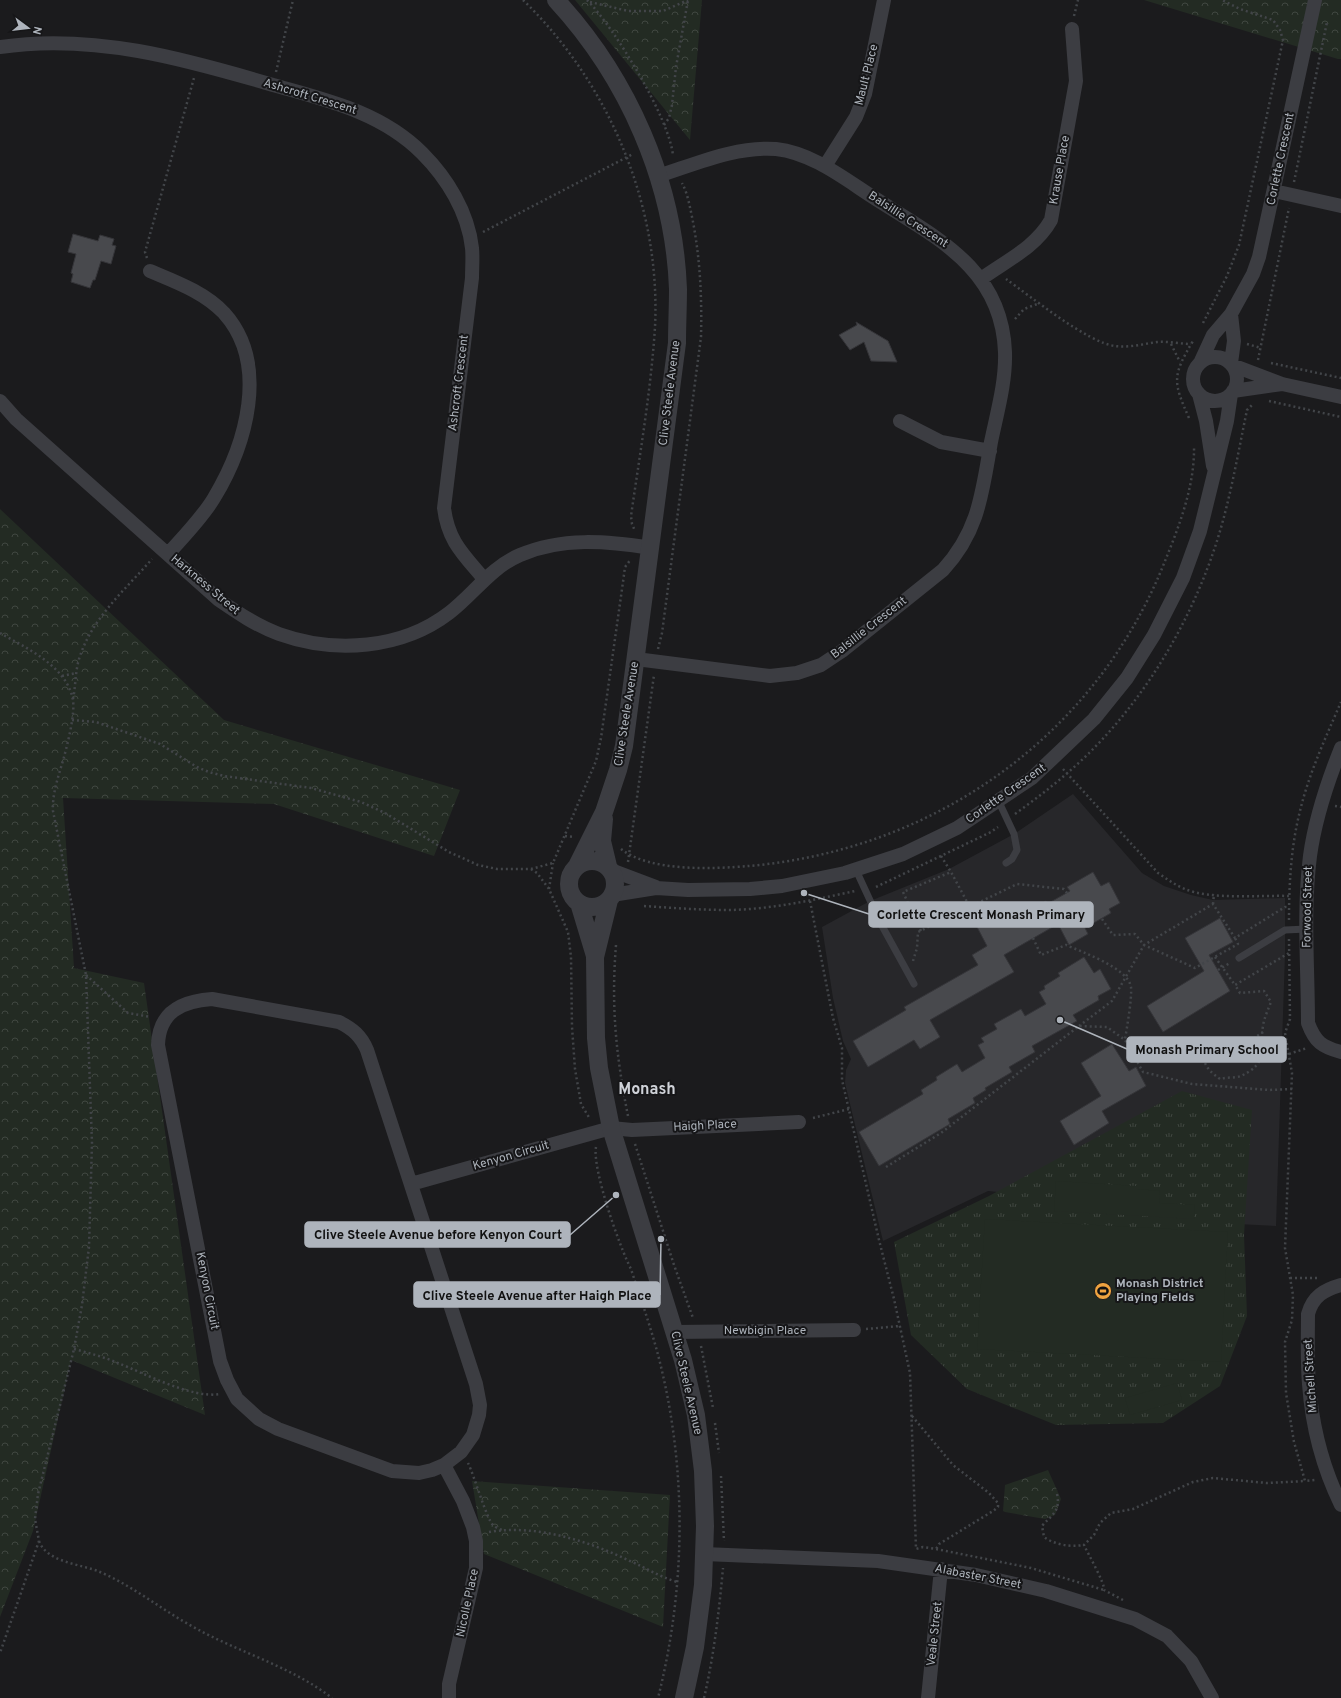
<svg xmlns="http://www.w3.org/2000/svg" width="1341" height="1698" viewBox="0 0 1341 1698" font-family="Overpass,sans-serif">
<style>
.built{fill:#27272a}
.grass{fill:url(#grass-tufts)}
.park{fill:url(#park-crowns)}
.garden{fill:#232b23}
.building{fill:#48494d;stroke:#353539}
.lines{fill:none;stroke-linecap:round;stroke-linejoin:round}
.path{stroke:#424549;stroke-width:2.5;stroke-dasharray:2 3;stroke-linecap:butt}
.service{stroke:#3c3d42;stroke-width:7}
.minor{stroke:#3c3d42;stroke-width:14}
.tertiary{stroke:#3c3d42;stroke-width:18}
.labels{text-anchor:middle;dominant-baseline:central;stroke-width:4;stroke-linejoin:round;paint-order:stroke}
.street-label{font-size:12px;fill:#aeb4bc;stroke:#161618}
.poi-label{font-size:12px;font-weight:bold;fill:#aeb4bc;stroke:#161618;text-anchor:start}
.district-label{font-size:16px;font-weight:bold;fill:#cfd2d8;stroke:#161618}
.leader{fill:none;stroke:#aeb4bc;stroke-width:1.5}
.callout-dot{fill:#aeb4bc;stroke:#161618;stroke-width:1.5}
.callout{fill:#aeb4bc;stroke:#aeb4bc;stroke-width:1.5}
.callout-label{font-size:13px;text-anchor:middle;font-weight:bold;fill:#111}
</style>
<defs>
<pattern id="grass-tufts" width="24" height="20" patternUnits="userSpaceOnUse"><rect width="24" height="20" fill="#232b23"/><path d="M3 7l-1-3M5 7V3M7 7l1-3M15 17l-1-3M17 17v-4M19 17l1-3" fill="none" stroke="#404741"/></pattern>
<pattern id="park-crowns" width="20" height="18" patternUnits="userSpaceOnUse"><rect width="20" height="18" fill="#232b23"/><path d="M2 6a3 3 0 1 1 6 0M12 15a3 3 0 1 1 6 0" fill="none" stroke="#404741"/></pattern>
</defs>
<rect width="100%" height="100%" fill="#1b1b1d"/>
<path class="built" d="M 1073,794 L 1142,873 L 1164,886 L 1191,895 L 1213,900 L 1285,898 L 1285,954 L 1276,1226 L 1238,1224 L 1046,1197 L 988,1191 L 883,1241 L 845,1083 L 846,1070 L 851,1059 L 843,1041 L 833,998 L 822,927 L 870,901 L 949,869 L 1014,834 Z"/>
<path class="grass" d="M 1182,1091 L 1252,1110 L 1244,1235 L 1247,1316 L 1220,1386 L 1163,1423 L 1056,1425 L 967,1389 L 911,1335 L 894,1242 L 989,1196 Z"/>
<path class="park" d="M 575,0 L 702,0 L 690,140 Z
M 1144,0 L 1341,0 L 1341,59 L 1338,59 Z
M 0,509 L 224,720 L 460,790 L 434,856 L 274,804 L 63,798 L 74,968 L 144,983 L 205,1415 L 71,1360 L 33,1531 L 0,1617 Z
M 1048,1470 L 1061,1499 L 1055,1515 L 1045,1519 L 1005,1512 L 1003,1511 L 1005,1485 Z
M 472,1481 L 670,1495 L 663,1627 L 484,1554 Z"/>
<path class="garden" d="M 1056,1181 L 1137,1186 L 1137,1189 L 1160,1191 L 1159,1203 L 1195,1205 L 1194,1219 L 1054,1211 Z
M 985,1219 L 1228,1232 L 1221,1362 L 977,1349 Z
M 1177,1383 L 1182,1400 L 1130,1415 L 1125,1398 Z"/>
<path class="building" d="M 73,234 L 98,241 L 100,235 L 114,239 L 112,245 L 116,246 L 111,264 L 101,261 L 95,280 L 93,280 L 90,288 L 71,282 L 73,274 L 71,273 L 76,254 L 68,252 Z
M 856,322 L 888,341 L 897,362 L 871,361 L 864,342 L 850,350 L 839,335 L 857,325 Z
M 1093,872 L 1101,886 L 1109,882 L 1120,903 L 1109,909 L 1111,913 L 1085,928 L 1088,934 L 1069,945 L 1058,924 L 1004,955 L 1014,972 L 930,1020 L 940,1037 L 920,1049 L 914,1040 L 868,1067 L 853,1041 L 906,1010 L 904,1007 L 978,965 L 972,955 L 987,946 L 976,925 L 999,913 L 1004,922 L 1033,906 L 1034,908 L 1046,901 L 1047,904 L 1070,891 L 1067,887 Z
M 1220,918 L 1233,942 L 1209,955 L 1230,991 L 1163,1032 L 1147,1006 L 1204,971 L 1185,938 Z
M 1084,957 L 1094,973 L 1100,969 L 1111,989 L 1098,996 L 1099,1000 L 1073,1015 L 1077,1021 L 1032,1046 L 1035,1052 L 1009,1067 L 1012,1072 L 985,1088 L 986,1090 L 973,1098 L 975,1103 L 948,1119 L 950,1124 L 879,1166 L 859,1132 L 923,1094 L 921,1090 L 937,1080 L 936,1077 L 957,1064 L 962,1072 L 985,1058 L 978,1045 L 984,1042 L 981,1038 L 997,1029 L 994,1024 L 1021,1009 L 1025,1016 L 1046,1004 L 1039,992 L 1045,989 L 1044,986 L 1060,976 L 1058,973 Z
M 1112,1044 L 1129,1071 L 1136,1067 L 1146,1086 L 1102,1111 L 1109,1123 L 1074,1145 L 1060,1121 L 1101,1096 L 1081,1063 Z"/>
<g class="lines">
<path class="path" d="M 523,0 C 609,83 661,206 655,327 C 651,390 640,453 631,516 L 632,524 L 635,531
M 587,0 C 614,27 670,119 673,156
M 590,2 L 628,11 L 663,11 L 688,0
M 1074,16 L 1078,0
M 276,72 L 293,0
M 664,125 L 669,118 L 672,105 L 676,67 L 688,0
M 1294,182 L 1327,22
M 483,232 L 633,154
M 147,258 L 145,252 L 194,78
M 1006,279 C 1030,296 1088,343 1115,346 C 1129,348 1143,344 1157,342 C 1168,341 1180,344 1191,344
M 1015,319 L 1024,309 L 1040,303
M 1203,323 L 1227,276 L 1239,245 L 1283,40 L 1280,30 L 1273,20 L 1240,9 L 1222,0
M 1171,344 L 1180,362
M 1247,344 L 1261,348
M 1258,360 L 1289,208
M 1271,363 L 1341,378
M 1269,401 L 1341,417
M 1189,418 C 1173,382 1172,376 1193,341
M 0,633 C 26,648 67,666 73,700 C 75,715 68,742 64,757 C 59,775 52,793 53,811 L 86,975 L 92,1143 L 89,1247 L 82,1305 L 74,1349 L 38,1494 L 35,1519 L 39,1541 L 0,1653
M 658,649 L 662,633 L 701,337 C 702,295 700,254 691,212 C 689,203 687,192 682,183
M 62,676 L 76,673
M 73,699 C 76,685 75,670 80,656 C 93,617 126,589 152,559
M 72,720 L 96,722 L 160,744 L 197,767 L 209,772 L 224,776 L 311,788 L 361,802 L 385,813 L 449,852 L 478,865 L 497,869 L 531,869 L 553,863 L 596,761 L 601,738 L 623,582 L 625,567 L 631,559
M 1063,769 L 1158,873 C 1167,879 1175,885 1185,889 C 1210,900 1260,895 1289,896
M 1335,806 L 1341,807
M 1015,814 C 1040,796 1063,778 1085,757 C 1143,701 1187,628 1213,553 C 1229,507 1237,458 1247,410 L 1253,404
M 565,836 L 574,837
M 621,849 C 650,872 713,869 749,866 C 933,850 1093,738 1163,566 C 1178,529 1195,487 1194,446
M 941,856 L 951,872
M 628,862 L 654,675
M 531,869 L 537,873 L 549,889 L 568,932 L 571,957 L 572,1027 L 575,1069 L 581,1104 L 590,1119
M 876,887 L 991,832 L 998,827
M 549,889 L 553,863
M 810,901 L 833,1018 L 842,1048 L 842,1080 L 879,1240 L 894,1299 L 910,1373 L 916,1549 L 923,1547 L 936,1549 L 1031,1568 L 1104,1590
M 908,903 L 903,892 L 951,872 L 979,924
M 1213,904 L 1214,894
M 644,906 C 673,908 701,910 730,910 C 772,909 814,900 855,891
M 1102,919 L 1113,935 L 1135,934 L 1144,945 L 1195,968 L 1238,944 L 1235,938
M 916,920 L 921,931
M 1289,920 C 1289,884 1291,846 1300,811 C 1309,773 1326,737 1341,702
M 1033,938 L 1041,955 L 1066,945 C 1082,952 1128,968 1131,987 C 1132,1000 1127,1026 1125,1040
M 1289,939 L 1290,1019 L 1285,1033 L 1292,1073 L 1285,1248 L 1293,1295 L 1292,1320 L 1285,1342 L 1286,1393 L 1294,1442 L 1305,1481 L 1315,1480
M 616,945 C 611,1007 616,1055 628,1116
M 1215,957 L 1235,985
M 913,961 L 917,948 L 918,932 L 1017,884 L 1064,889 L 1067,893
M 1218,970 L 1230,963
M 86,975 L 128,1013 L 151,1017
M 1079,1026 L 1112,1001 L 1144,945 L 1213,904 L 1235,938 L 1285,907 L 1289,907
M 1263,1032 L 1246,1044 L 1213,1040 C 1197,1056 1204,1068 1220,1079 C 1227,1077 1236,1078 1241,1076 C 1270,1062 1259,1050 1263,1026 C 1264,1018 1268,1010 1271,1002 L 1264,991 L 1240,993 L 1235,985 L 1289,953
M 1289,1054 L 1307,1048
M 813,1118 L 849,1109
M 635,1144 L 674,1265 L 693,1318
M 596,1147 C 592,1169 620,1248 631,1269 C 642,1303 654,1336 662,1371 C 687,1478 685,1591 658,1698
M 886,1167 L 941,1133 L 1079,1026 L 1107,1027 L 1125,1040 L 1143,1072 L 1192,1084 L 1269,1090 L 1292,1089
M 1290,1278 L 1319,1278
M 866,1329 L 900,1326
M 701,1346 L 713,1408
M 74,1349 C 89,1353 104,1357 118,1363 C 144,1373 192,1399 220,1394
M 912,1416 L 953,1465 L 989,1493 L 998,1503 L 998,1507 L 993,1511 L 939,1544 L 936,1549
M 715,1423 L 719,1453
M 468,1463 C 474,1475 487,1520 493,1525 C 495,1527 499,1529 502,1530
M 721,1476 L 724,1541
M 1057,1494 C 1061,1512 1051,1515 1042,1526 L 1044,1537 C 1055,1545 1070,1547 1084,1545
M 489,1532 C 536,1524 588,1541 630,1561 C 648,1569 658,1576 677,1582
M 39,1541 C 47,1563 82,1564 100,1572 C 135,1587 163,1611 197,1629 C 241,1653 292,1667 332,1698
M 1123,1600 L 1104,1590 C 1105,1583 1088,1554 1084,1545 L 1094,1535 L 1100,1523 L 1111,1513 L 1133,1509 L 1193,1482 L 1213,1478 L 1267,1483 L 1305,1481
M 704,1698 C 714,1655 719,1612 723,1568"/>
<path class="service" d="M 999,802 L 1014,834 L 1017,850 L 1012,859 L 1006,863
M 856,870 L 881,924 L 912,911
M 881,924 L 914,984
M 1239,958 L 1285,930 L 1307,929"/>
<path class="minor" d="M 0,47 C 93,33 185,59 273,85 C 326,100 381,112 422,153 C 447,178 468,212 472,248 C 473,257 472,268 472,278 L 444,508 C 448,541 463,554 484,579
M 825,166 L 856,117 L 865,94 L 884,0
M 1274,191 L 1341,206
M 150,271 C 176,282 204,292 224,313 C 270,364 246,445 214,498 C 202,518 184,536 168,554
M 981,279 C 1006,261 1036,247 1051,220 L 1076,81 L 1072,29
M1193 379a22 22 0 1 1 44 0a22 22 0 1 1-44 0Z
M 1201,361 L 1213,335 L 1231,314 L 1253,274 L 1259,257 L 1315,0
M 1231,363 L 1234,341 L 1231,314
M 1232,365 L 1282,384 L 1341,397
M 1233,391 L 1282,384
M 1199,394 L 1206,421 L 1213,466
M 0,401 L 16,419 L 219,600 C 238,613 257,626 279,634 C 335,654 402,649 449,613 C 474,594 490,568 520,555 C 562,537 606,541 651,548
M 900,421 L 941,442 L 990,451
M 636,659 L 770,676 L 797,673 L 821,665 L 842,651 L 943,570 C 979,531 982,493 991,442 C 997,413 1006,382 1005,352 C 1002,269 937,238 876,199 C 846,180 813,153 776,149 C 736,146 696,164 658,176
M 1341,748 C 1327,783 1315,819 1310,856 C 1303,911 1308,968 1308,1023 C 1315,1042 1322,1047 1341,1052
M 611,870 L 656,887
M 612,895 L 656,888 L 688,890 L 750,889 L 782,886 L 845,873 L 903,854 L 957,828 L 1032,778 L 1094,719 L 1127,678 L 1154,635 L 1183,578 L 1200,531 L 1227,421 L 1231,394
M 212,999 L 339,1022 C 353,1029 361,1036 367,1050 L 476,1384 L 480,1405 L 479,1415 L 473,1435 L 461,1452 L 444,1465 L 432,1470 L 419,1473 L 392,1471 L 278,1429 L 259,1419 L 237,1399 L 227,1380 L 220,1361 L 158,1045 C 159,1011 183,1001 212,999 Z
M 411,1184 L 611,1128 L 632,1130 L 799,1122
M 1341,1285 C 1324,1290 1313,1296 1308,1314 C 1308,1337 1307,1361 1309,1384 C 1312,1426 1323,1468 1341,1505
M 675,1332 L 854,1330
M 444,1465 L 463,1501 L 473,1527 L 476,1541 L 476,1568 L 449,1684 L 449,1698
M 704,1554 L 878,1561 L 976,1575 L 1046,1591 L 1135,1619 L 1167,1636 L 1191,1661 L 1212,1698
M 928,1698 L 941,1569"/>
<path class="tertiary" d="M 556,0 C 628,78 674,182 678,289 C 678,307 677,325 677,343 L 624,746 L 618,770 L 604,812 L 577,866
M 604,819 L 602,841 L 608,866
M569 884a23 23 0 1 1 46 0a23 23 0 1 1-46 0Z
M 609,900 L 595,957 L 596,1038 L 599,1068 L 611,1128 L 683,1360 L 696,1415 L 703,1471 L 705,1526 L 703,1585 L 695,1647 L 684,1698
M 579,903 L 595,956"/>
</g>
<defs>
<g id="stadium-disc" transform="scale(0.9)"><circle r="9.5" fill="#efa340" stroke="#161618"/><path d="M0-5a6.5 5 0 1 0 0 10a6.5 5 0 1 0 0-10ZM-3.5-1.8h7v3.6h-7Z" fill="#111"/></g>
</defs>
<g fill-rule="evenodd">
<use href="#stadium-disc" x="1103" y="1291"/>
</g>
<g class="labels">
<g class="street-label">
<text transform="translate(867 75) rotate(-76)">Mault Place</text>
<text transform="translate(310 97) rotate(17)">Ashcroft Crescent</text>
<text transform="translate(1281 159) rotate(-78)">Corlette Crescent</text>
<text transform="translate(1060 170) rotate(-80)">Krause Place</text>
<text transform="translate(908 220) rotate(33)">Balsillie Crescent</text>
<text transform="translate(459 383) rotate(-83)">Ashcroft Crescent</text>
<text transform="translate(670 393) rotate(-83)">Clive Steele Avenue</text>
<text transform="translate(205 585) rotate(40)">Harkness Street</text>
<text transform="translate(869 628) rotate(-38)">Balsillie Crescent</text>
<text transform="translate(627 714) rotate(-81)">Clive Steele Avenue</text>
<text transform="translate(1006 794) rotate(-35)">Corlette Crescent</text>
<text transform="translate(1308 907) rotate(-89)">Forwood Street</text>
<text transform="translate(705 1126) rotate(-3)">Haigh Place</text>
<text transform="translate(511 1156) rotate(-16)">Kenyon Circuit</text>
<text transform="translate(207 1291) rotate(79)">Kenyon Circuit</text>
<text x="765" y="1331">Newbigin Place</text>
<text transform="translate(1311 1376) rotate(-94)">Michell Street</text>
<text transform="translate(686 1383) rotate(77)">Clive Steele Avenue</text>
<text transform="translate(978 1577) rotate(11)">Alabaster Street</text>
<text transform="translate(468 1603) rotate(-78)">Nicolle Place</text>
<text transform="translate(935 1634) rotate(-84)">Veale Street</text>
</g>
<g class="poi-label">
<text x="1116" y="1284">Monash District<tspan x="1116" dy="14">Playing Fields</tspan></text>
</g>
<g class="district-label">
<text x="647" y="1090">Monash</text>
</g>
</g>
<path class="leader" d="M804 893L869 914M1060 1020L1127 1049M616 1195L570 1235M661 1239L660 1295"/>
<g class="callout-dot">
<circle cx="804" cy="893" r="4"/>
<circle cx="1060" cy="1020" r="4"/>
<circle cx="616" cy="1195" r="4"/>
<circle cx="661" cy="1239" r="4"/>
</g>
<g class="callout">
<rect x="869" y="902" width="224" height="25" rx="4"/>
<rect x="1127" y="1037" width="159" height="25" rx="4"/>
<rect x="305" y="1222" width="265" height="25" rx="4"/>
<rect x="414" y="1282" width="246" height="25" rx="4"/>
</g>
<g class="callout-label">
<text x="981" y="919">Corlette Crescent Monash Primary</text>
<text x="1207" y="1054">Monash Primary School</text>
<text x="438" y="1239">Clive Steele Avenue before Kenyon Court</text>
<text x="537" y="1300">Clive Steele Avenue after Haigh Place</text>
</g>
<g transform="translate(28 28) rotate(105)" stroke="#161618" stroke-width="3" paint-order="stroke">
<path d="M0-3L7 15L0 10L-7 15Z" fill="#aeb4bc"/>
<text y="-6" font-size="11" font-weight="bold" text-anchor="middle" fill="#aeb4bc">N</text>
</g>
</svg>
